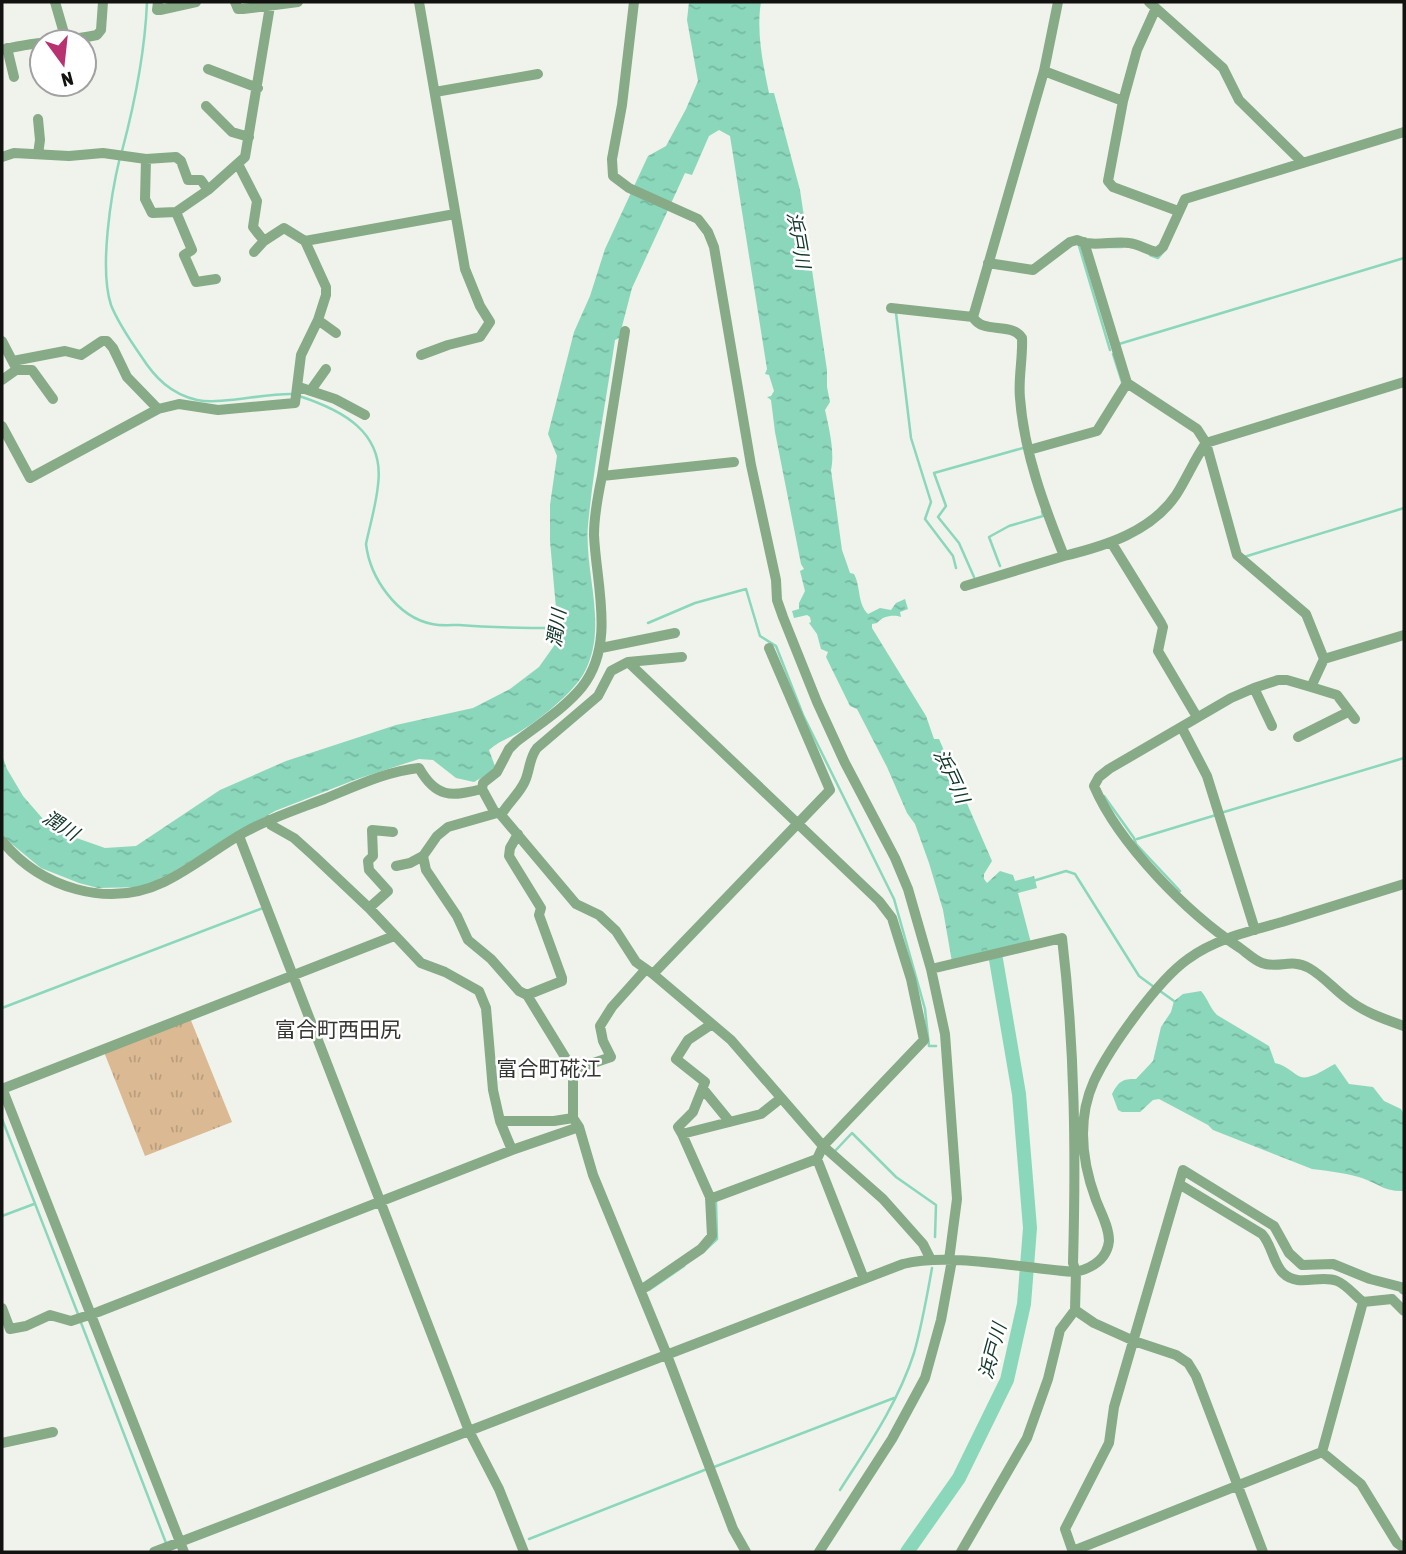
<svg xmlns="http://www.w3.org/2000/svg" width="1406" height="1554" viewBox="0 0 1406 1554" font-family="'Asap Condensed','Noto Sans JP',sans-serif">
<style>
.grass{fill:url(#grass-tufts)}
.water{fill:url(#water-ripples)}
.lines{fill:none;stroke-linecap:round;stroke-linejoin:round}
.stream{stroke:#8ad7bc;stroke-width:2.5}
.river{stroke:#8ad7bc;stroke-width:14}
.minor{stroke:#86ab86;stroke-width:10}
.labels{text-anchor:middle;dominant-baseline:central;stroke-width:5;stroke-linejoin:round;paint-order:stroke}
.water-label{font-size:19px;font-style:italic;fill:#12362b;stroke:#fff}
.quarter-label{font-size:21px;fill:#353632;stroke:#fff}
</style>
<defs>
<pattern id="grass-tufts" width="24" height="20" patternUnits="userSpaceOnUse" patternTransform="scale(1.75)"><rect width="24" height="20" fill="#dab993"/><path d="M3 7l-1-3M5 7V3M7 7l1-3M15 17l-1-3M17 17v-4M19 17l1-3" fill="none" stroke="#ba9e7e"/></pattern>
<pattern id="water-ripples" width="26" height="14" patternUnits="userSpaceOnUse" patternTransform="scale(1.75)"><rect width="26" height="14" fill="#8ad7bc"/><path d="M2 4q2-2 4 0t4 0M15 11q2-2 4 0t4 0" fill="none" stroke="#76b8a1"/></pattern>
</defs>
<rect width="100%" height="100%" fill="#f0f2ec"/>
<path class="grass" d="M 190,1018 L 232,1122 L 145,1156 L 104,1052 Z"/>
<path class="water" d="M 689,2 L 761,2 C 756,32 763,64 769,93 L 774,93 L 800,190 L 827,370 L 827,387 L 830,402 L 825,410 C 829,428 835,452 831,470 L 842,550 L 850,573 L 854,574 C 861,587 857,603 868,614 L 880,608 L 891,610 L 896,603 L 905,599 L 908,609 L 900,612 L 901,617 C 894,614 882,616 877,623 L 872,624 L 872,628 L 926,716 L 934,739 L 939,739 L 992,861 L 984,874 L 984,879 L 987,883 L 1000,871 L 1013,875 L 1015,881 L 1034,876 L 1037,888 L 1018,893 L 1031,943 L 952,962 L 943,910 L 929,863 L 915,824 L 907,813 L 887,767 L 857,709 L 850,706 L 826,657 L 828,652 L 821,649 L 817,634 L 809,623 L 811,622 L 810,617 L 807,615 L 794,618 L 792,611 L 799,609 L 799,603 L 805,591 L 800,571 L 804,569 L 801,564 L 775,432 L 771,400 L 767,397 L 771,396 L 774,391 L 769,375 L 765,374 L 767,369 L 730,136 L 719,130 L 709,136 L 692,175 L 685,173 L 632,288 L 619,338 L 615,340 C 606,401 594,463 588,525 C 584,574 609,627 584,673 C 573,693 540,719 521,731 C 510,738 499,741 489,750 L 496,769 L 474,782 L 456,778 L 433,760 L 419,759 L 357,779 L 275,811 L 169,874 L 142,887 L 98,888 L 79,883 L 41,868 L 2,836 L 2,755 L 7,769 L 23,796 L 43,819 L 68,835 L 105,848 L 136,846 L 220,790 L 286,761 L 396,725 L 473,708 L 510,689 L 539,667 L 556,643 L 558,631 L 550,541 L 550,505 L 557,456 L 548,434 L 574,332 L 590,296 L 605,249 L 648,156 L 666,146 L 686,109 L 698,81 L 687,20 Z
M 1201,991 C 1208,999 1210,1008 1217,1015 L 1269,1046 L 1275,1063 C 1288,1066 1293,1074 1301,1077 C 1310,1080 1327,1068 1335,1064 L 1349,1084 L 1373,1087 L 1384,1101 L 1401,1109 L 1404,1115 L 1404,1191 C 1385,1192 1379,1184 1362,1178 C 1346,1173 1329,1171 1312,1169 L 1213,1130 L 1208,1125 L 1159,1099 L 1153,1100 L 1140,1112 L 1122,1112 L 1118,1110 L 1112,1094 C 1119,1081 1122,1079 1136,1079 L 1153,1061 L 1161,1027 L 1171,1012 L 1174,1001 L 1183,994 Z"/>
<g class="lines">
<path class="stream" d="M 122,151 C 135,102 145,52 147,2
M 120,157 C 111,194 99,269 111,305 C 118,323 130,340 141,356 C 155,378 171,394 197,400 C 221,405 265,393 293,394
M 1079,246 L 1110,350
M 1104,247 L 1122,247
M 1150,255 L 1158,258 L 1164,251
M 896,313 L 911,438 L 931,502 L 925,519 L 953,556 L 956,568
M 1119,344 L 1404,258
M 1113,354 L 1122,382
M 299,396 C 342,410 385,432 378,485 C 376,505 370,525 366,544 C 370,578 397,617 432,624 C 441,626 451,625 459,625 C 493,628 524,628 558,628
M 1244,557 L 1404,508
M 1000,566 L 989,537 L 1009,526 L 1043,516 L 1042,511
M 974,577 L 959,543 L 938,517 L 946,506 L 934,473 L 1023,448
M 648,623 L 695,603 L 746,589 L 760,636 L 776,646 L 803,715 L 894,899 L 925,1009 L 929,1046 L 936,1046
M 1104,796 L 1134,838 L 1136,844 L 1180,891
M 1224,812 L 1404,758
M 1137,839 L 1216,815
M 1033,881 L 1066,871 L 1075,874 L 1139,976 L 1154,987
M 1160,991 L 1174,1001
M 2,1008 L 263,908
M 2,1119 L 78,1314
M 835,1151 L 852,1133 L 896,1177 L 936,1205 L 935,1237
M 2,1216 L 34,1204
M 703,1252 L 717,1239 L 716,1202
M 649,1290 L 684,1266
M 80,1320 L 166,1543
M 714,1467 L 894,1398
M 840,1490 C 868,1446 898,1403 914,1353 C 922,1325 927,1296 932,1268
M 529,1539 L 707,1469"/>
<path class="river" d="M 907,1552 L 959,1478 L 1007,1380 L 1024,1304 L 1030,1228 L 1019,1094 L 993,942"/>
<path class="minor" d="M 55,2 L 66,40
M 158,2 L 157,10 L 160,10 L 196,2
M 235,2 L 238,9 L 243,9 L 298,2
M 419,2 L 465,269 L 480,306 L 490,322 L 480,337 L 448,345 L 421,355
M 634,2 L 622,105 L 612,159 L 613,176 L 629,188 L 698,219 L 708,232 L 714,247 L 751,465 L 776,580 L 777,600 L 783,617 L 817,702 L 845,763 L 895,858 L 908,889 L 931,969 L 945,1034 L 957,1199 L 949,1260
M 1058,2 L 1044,71 L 973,317 C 983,335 1011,321 1022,338 C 1023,358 1018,379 1020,398 C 1024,452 1044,506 1064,556 C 1105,546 1151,532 1176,495 C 1187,478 1194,460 1206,443 L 1404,382
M 1149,2 L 1223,68 L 1239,100 L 1303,163
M 1156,8 L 1137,50 L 1123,101 L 1108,181 L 1113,187 L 1178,211
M 7,48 L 14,77
M 2,50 C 33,41 66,42 97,35 L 101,30 L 103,2
M 208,69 L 258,88
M 1044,71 L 1123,101
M 79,84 L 79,85
M 435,92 L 538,74
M 206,106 L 232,132 L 249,137
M 38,119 L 40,140 L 38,154
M 2,157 L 14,153 L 69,156 L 103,153 L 146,159 L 176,157 L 181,161 L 188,180 L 201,180 L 208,190
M 146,159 L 145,199 L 152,213 L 176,212 L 208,190 L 245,157 L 270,6
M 238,164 L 257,201 L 253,227 L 264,241
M 176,212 L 192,250 L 184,255 L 196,282 L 216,279
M 1084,242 L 1127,383 L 1197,429 L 1206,443 L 1237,555 L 1306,614 L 1324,659 L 1311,687 L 1287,680 L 1278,680 L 1254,688 L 1231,698 L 1109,769 L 1099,777 L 1094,786 C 1119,844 1188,914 1240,948 C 1247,953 1254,960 1262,963 C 1279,969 1291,958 1309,968 C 1323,976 1333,988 1346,998 C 1363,1012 1384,1019 1404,1026
M 254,252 L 264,241 L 284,228 L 305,241
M 988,263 L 1033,270 L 1070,242 L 1077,240 C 1093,248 1113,240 1129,243 C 1139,244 1148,251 1157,252 L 1163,247 L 1185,199 L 1404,132
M 891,308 L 973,317
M 318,320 L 336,333
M 2,341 L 15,366
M 13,361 L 65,351 L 81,355 L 102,341 L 107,341 L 113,348 L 127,377 L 158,409
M 2,380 L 16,370 L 32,370 L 53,399
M 299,387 L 335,399 L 365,415
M 311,390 L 326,369
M 2,426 L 30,478 L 158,409 L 179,404 L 218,410 L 295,403 L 301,355 L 318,320 L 326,295 L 326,287 L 305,241 L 455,214
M 1029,450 L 1097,431 L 1127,383
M 602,476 L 625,331
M 1111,542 L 1161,623 L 1163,627 L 1158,651 L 1197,717
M 965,586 L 1064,556
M 601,648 L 675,633
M 1324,659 L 1404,635
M 628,662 L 682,657
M 1311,687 L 1337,695 L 1355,719
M 1254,688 L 1272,726
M 1182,728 L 1207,776 L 1255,930
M 1298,737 L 1348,712
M 482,789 L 494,811 L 501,815 L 576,904 L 599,915 L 616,931 L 636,962 L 653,974 L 731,1040 L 823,1146 L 883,1199 L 923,1244 L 931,1260
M 501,815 C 508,803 520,793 525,781 C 530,770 529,758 537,748 L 598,696 L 611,671 L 628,662 L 879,901 L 892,918 L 911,979 L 924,1040 L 823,1146 L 817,1159 L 864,1279
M 269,820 L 271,825 L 294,838 L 314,856 L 369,908 L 421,963 L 445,972 L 479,991 L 486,1008 L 493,1090 L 500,1121 L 554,1121 L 573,1118
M 518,834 L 510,848 L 509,856 L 541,908 L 539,915 L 562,978 L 562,981 L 527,995 L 573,1070
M 239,836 L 469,1431 L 499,1489 L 524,1552
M 2,841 C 41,888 108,909 164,882 C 193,868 218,847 245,832 C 270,818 298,809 324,799 C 354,787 387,771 419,768 C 436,798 451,797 482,789 L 483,783 L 497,772 L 509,749 L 516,742 C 538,725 565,708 582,687 C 616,644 596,584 594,535 C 594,515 598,495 602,476 L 734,462
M 423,856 L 426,870 L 457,916 L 468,940 L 491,959 L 519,991 L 527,995
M 396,866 L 410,863 L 423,856 L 437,836 L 448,827 L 497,813
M 369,908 L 388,891 L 369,870 L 368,861 L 373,856 L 372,830 L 393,832
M 646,969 L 612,1007 L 600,1026 L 603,1041 L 611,1057 L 573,1070 L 573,1118 L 579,1127 L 593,1175 L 667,1355 L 733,1529 L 746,1552
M 931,969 L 1062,938 C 1075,1047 1076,1154 1073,1263 L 1076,1272 L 1075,1310 L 1094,1323 L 1134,1341 L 1176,1355 L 1188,1363 L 1196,1376 L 1263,1552
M 653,974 L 830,790 L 769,648
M 2,1088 L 184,1552
M 2,1089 L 394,936
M 703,1089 L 730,1122
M 500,1121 L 512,1150
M 682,1134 L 678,1127 L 693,1112 L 705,1082 L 676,1059 L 688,1040 L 712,1024
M 1179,1184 L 1262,1234 C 1272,1245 1273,1263 1283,1273 C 1298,1288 1320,1274 1337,1281 C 1347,1285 1354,1295 1363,1302 L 1392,1299 L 1404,1311
M 710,1199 L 817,1159
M 641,1290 L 701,1249 L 712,1236 L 710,1197 L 682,1134 L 761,1114 L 780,1099
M 2,1308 L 10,1329 L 26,1326 L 50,1315 L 71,1321 L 98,1312 L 512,1150 L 579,1127
M 2,1443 L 53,1432
M 1322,1452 L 1363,1302
M 1322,1452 L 1361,1484 L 1397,1543 L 1404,1548
M 1073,1551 L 1322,1452
M 154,1552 L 903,1264 C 951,1252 1026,1269 1076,1272 C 1092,1268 1107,1259 1109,1241 C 1109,1227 1101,1213 1096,1200 C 1082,1162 1077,1119 1094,1081 C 1110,1047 1158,980 1188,959 C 1215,939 1250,931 1282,922 C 1323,909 1363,897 1404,884
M 819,1552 L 892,1439 L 925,1378 L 941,1320 L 952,1260
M 961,1552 L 1027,1438 L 1048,1379 L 1060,1330 L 1075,1310
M 1073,1552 L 1065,1529 L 1109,1443 L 1114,1407 L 1183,1170 L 1274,1226 L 1289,1253 L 1302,1265 L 1333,1264 L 1370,1279 L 1401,1287 L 1404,1290"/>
</g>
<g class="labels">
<g class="water-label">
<text transform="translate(799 240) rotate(80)">浜戸川</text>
<text transform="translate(556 628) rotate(-82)">潤川</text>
<text transform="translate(952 776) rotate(65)">浜戸川</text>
<text transform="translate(61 825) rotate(32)">潤川</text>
<text transform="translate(992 1351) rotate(-75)">浜戸川</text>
</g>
<g class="quarter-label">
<text x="338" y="1029">富合町西田尻</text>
<text x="549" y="1068">富合町硴江</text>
</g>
</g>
<rect width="1406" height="1554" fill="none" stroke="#121311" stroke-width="7"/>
<g transform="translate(63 63) rotate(165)"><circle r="33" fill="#ffffff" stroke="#a0a1a0" stroke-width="2"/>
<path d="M0-5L12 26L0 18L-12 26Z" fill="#b83171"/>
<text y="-10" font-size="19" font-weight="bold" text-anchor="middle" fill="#121311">N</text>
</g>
</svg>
